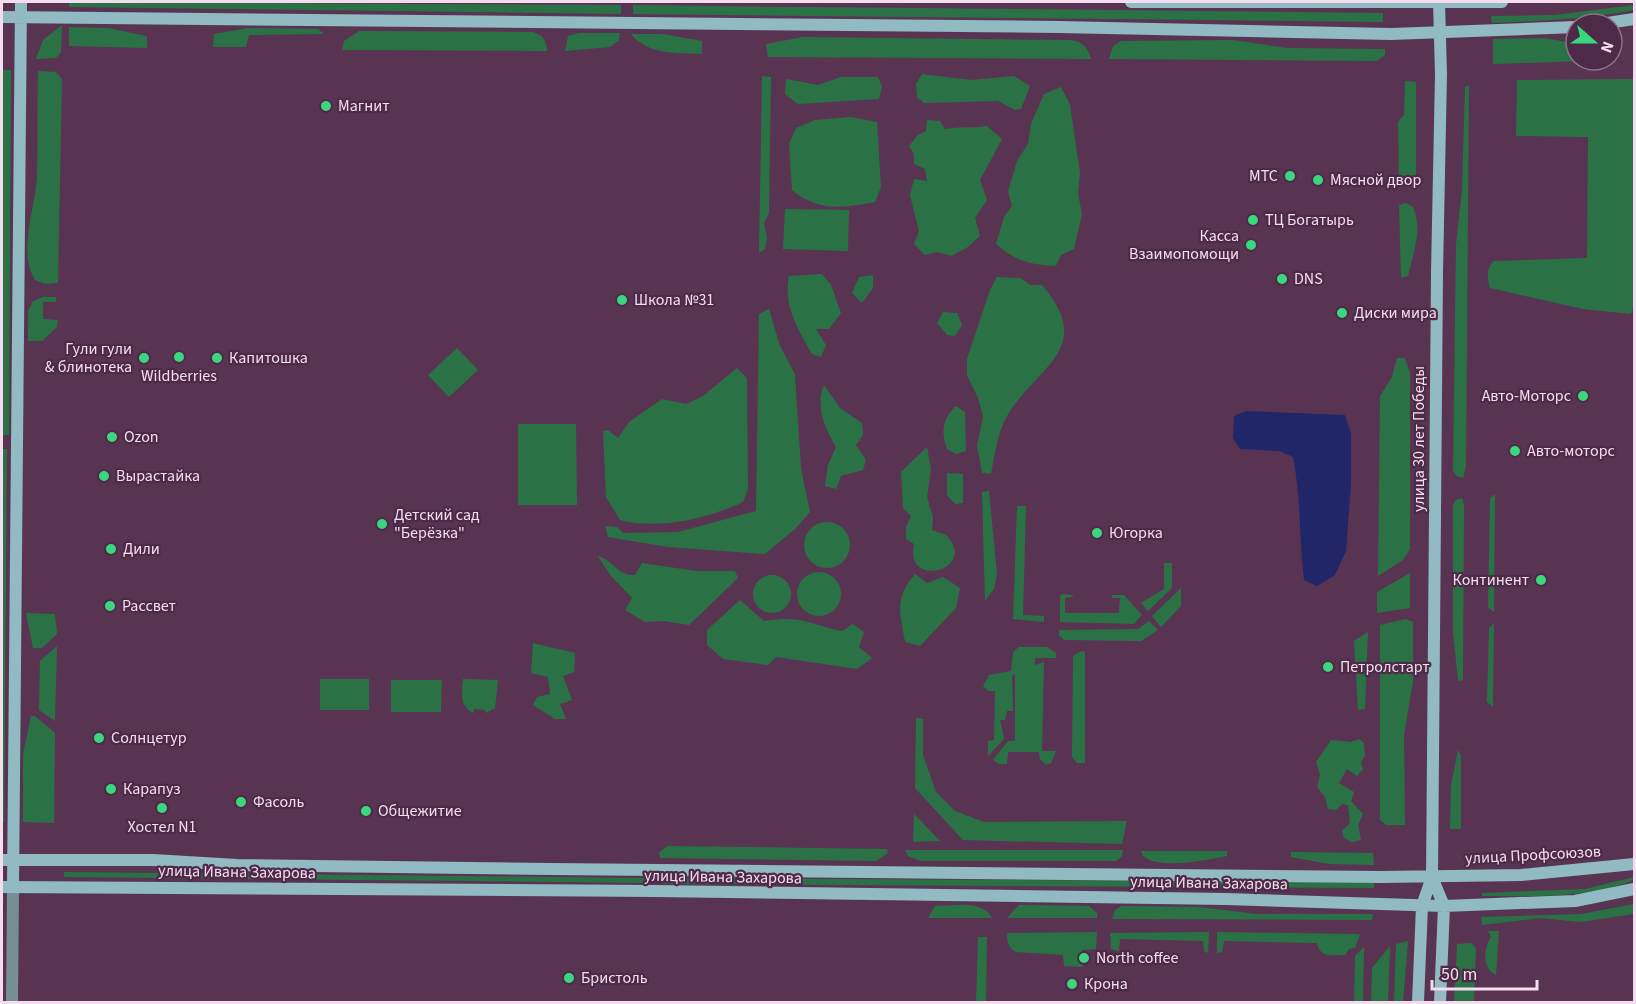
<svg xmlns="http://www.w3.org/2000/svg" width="1636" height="1004" viewBox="0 0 1636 1004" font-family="'Source Sans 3',sans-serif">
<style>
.green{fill:#2a7246}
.water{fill:#202667}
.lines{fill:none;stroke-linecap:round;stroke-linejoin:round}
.street{stroke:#768f95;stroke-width:12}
.secondary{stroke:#91bac3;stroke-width:12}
.poi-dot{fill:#3bd77f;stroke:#4d2a47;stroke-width:2}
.labels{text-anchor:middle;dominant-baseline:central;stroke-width:4.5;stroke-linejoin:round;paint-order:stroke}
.poi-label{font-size:16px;fill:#f4ddef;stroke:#4d2a47;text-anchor:start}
.street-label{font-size:16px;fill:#f4ddef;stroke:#4d2a47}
</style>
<rect width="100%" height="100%" fill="#583452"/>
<path class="green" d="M 69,2 L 621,5 L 621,14 L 69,7 Z
M 633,5 L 1383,13 L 1383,22 L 633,14 Z
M 1634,5 L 1634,10 C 1587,19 1540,21 1492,23 L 1491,16 L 1554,15 Z
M 62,25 L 61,52 L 56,58 L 36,59 L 43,40 Z
M 69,27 L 108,28 L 147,36 L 147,48 L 69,46 Z
M 248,28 L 318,29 L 324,34 L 249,35 L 246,47 L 213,47 L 214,34 Z
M 359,31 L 533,32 C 544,36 546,40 547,51 L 342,50 L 344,41 Z
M 579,33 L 620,33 L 619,40 L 610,47 L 565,51 L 568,36 Z
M 631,34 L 663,34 L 702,41 L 702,54 C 676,53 648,55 631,34 Z
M 803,37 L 1070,40 C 1083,42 1087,46 1091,59 L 768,57 L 766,44 Z
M 1545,38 L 1576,44 L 1576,60 L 1586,61 L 1493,64 L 1493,39 Z
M 1233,40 L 1287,48 L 1385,49 L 1385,55 L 1377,61 L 1109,59 L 1113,46 L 1121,41 Z
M 2,70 L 11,70 L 9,435 L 2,435 Z
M 38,71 L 56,72 L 62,79 L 58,283 L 45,284 L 35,280 C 17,250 36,208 37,175 C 38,140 37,106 38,71 Z
M 922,74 L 971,80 L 1014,76 L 1030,86 L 1021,109 L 1015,110 L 998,101 L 924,103 L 917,97 L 916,84 Z
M 762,76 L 771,77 L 769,213 L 764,223 L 767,237 L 765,249 L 759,253 Z
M 841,77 L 878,77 L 882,86 L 879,99 L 798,104 L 785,94 L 786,79 L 818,85 Z
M 1634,79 L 1634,304 L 1631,314 L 1583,309 L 1490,288 C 1487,278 1486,268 1494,261 L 1587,258 L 1588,137 L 1516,136 L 1517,80 Z
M 1405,81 L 1416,82 L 1416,178 L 1412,185 L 1399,185 L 1398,122 L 1404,115 Z
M 1469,86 L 1466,466 L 1463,478 L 1457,476 L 1453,471 L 1456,244 L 1462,189 L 1465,87 Z
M 1061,87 L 1070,105 L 1080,173 L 1078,194 L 1082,214 L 1074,249 L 1061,255 L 1056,266 C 1031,265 1015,261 996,244 L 1004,217 L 1012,206 L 1008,191 L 1017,161 L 1028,144 L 1031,124 L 1044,94 Z
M 851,117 L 877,122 L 881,187 L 875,202 C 844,208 818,212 792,190 L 789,144 L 796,128 L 815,120 Z
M 927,120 L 940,121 L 945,129 C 960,126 973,129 987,126 L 1002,139 L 980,180 L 987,200 L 975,218 L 980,236 L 968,247 L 951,256 L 938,252 L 925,255 L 914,244 L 919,231 L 910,195 L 914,179 L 927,181 L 925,169 L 914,164 L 914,154 L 909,146 L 918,135 L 926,131 Z
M 1406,203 L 1413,207 C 1423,229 1413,254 1408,276 L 1401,278 L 1399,205 Z
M 785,209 L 849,210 L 848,251 L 783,249 Z
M 822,274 L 831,285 L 841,313 L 829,329 L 816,329 L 826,345 L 821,357 L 812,354 C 798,329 783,306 789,276 Z
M 873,275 L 873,288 L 862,303 L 852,293 L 859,277 Z
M 997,277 L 1021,278 L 1030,285 L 1042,285 C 1097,349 1036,367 1007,416 C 997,434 995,454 991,474 L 982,473 L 977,445 L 983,417 L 978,398 L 967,375 L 967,359 L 990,290 Z
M 43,297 L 56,297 L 56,302 L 43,302 L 43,319 L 58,320 L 57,327 L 42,341 L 28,341 L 28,311 L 33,301 Z
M 769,309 L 780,346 L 795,374 L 801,469 L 810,512 L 796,528 L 765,554 L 668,547 L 608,537 L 605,526 L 617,527 L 623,533 L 678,532 L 756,511 L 759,314 Z
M 943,312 L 957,313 L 962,325 L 955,336 L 947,335 L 937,323 Z
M 457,348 L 478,370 L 449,397 L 428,375 Z
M 1397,358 L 1405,358 L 1410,373 L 1410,549 L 1403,560 L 1378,576 L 1380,396 L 1392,377 Z
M 737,368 L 747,378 L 748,489 L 743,502 C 707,519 658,530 620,520 L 606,497 L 603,431 L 608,430 L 618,438 L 629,422 L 662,399 L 686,404 L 703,396 Z
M 824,385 L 840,408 L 862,423 L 863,435 L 856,445 L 866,460 L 863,470 L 841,476 L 836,489 L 825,486 L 828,465 L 836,447 C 825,428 815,407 824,385 Z
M 956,406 L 965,412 L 966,451 L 956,454 L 947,449 C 941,432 942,419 956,406 Z
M 518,424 L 576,424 L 577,505 L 518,505 Z
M 927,447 L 931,469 L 927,497 L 933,517 L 932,530 L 946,535 C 980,569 904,591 914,544 L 906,539 L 906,527 L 911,516 L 903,508 L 901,472 Z
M 2,449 L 7,449 L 4,822 L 2,822 Z
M 947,473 L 963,474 L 963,503 L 955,504 L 947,495 Z
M 989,491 L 997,574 L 994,589 L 985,601 L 982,492 Z
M 1495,494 L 1494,612 L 1488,607 L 1490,498 Z
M 1462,498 L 1464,505 L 1463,680 L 1458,681 L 1453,631 L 1453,505 L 1456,500 Z
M 1017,506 L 1026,506 L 1023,615 L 1044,616 L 1044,622 L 1013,619 Z
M804 545a23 23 0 1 1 46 0a23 23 0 1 1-46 0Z
M 598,556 C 613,560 617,576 635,575 L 642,563 L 696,571 L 735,571 L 738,578 L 689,625 L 664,621 L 645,622 L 625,610 L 632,598 L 611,576 Z
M 1164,563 L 1172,563 L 1172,588 L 1148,611 L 1141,603 L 1164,589 Z
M797 594a22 22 0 1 1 44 0a22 22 0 1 1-44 0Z
M 1410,573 L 1410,608 L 1377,613 L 1377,592 Z
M 915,574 L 927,583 L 943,577 L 960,588 L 956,608 L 920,646 L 905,642 C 900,612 894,599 915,574 Z
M753 594a19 19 0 1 1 38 0a19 19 0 1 1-38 0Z
M 1181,588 L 1181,606 L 1161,627 L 1152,616 Z
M 1062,594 L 1072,595 L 1073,597 L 1065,598 L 1065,613 L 1119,613 L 1120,598 L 1112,598 L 1112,595 L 1124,595 L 1142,615 L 1134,624 L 1060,622 L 1060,596 Z
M 740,600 L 764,621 C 802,615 807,624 842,631 L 853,624 L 864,632 L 859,647 L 872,658 L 857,669 L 776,657 L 768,665 L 723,659 L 707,645 L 707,630 Z
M 26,613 L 55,614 L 57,634 L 42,648 L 33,648 Z
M 1406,619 L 1413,622 L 1413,682 L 1404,735 L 1405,825 L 1386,825 L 1380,820 L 1380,625 Z
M 1149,621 L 1158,630 L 1141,641 L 1064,640 L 1059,635 L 1059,630 L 1138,629 Z
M 1494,623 L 1493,700 L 1493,707 L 1487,702 L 1489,628 Z
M 1368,632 L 1365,709 L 1358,710 L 1354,641 Z
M 533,643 L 575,653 L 574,672 L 563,676 L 572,700 L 560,704 L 566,719 L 555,719 L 533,705 L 537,697 L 550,694 L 548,677 L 531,673 Z
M 57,646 L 55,721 L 39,710 L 40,661 Z
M 1019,647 L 1047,647 L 1056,653 L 1056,658 L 1035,658 L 1035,665 L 1044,662 L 1042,751 L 1056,751 L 1051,763 L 1046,765 L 1040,759 L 1039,752 L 1008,752 L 1007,764 L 998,764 L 993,760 L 1008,741 L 1015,741 L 1015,674 L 1012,676 L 1013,711 L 1007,711 L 1005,720 L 1000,720 L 1004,739 L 988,756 L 988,741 L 994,740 L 995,691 L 988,691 L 983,686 L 989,675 L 1011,671 L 1013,652 Z
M 1081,651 L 1085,652 L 1085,763 L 1077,763 L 1072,757 L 1073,656 Z
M 320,679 L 369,679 L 369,710 L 320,710 Z
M 463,679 L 498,680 L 495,708 L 486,713 L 485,710 L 474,709 L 473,713 C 459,705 462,694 463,679 Z
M 391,680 L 442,680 L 441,712 L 391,712 Z
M 31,716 L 35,716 L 55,733 L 54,823 L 23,822 L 23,754 Z
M 916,718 L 923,719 L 923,755 L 936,792 L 955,811 L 984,822 L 1127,821 L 1122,844 L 963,840 L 915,788 Z
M 1359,739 L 1364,743 L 1365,756 L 1361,762 L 1363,769 L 1357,776 L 1347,769 L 1339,783 L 1354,792 L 1351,801 L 1363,814 L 1358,825 L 1361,840 L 1352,842 L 1344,838 L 1342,831 L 1350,823 L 1348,805 L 1342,804 L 1336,810 L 1328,809 L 1325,797 L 1317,787 L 1320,774 L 1316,762 L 1331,740 L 1351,742 Z
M 1458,750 L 1461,755 L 1461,829 L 1450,829 L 1451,785 Z
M 914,814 L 940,841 L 913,842 Z
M 668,846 L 887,849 L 888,853 L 876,861 L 660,858 L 659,852 Z
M 905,850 L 1123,850 L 1122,856 L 1116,861 L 921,861 L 908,856 Z
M 1141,851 L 1227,851 L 1227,856 C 1208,860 1158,870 1143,856 Z
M 1291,852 L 1373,853 L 1374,865 L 1329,864 L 1291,857 Z
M 64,872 L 645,878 L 645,883 L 64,877 Z
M 1634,877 L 1634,880 C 1586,899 1533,896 1482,896 L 1482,893 L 1585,889 Z
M 663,878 L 1374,882 L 1374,888 L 663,884 Z
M 1634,904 L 1634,914 L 1581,922 L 1540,918 L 1482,925 L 1481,917 L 1581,914 Z
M 1019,905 L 1089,906 L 1097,913 L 1097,918 L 1007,918 Z
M 935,906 C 953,906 982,899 992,918 L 928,918 Z
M 1121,906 L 1199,907 L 1256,914 L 1373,914 L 1372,920 L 1112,919 L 1115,910 Z
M 1488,931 L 1499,931 L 1496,975 C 1482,968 1483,949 1491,937 Z
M 1097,932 L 1096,949 L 1082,950 L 1083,967 L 1064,966 L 1063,955 L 1016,952 C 1008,948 1007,941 1007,933 Z
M 1209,932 L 1208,953 L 1204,951 L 1203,941 L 1120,939 L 1119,951 L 1111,949 L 1110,933 Z
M 1217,932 L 1360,934 L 1355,948 L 1349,949 L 1345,955 C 1331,955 1320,958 1317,943 L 1224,941 L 1222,952 L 1217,953 Z
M 978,937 L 987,937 L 986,1002 L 976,1002 Z
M 1408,941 L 1403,1002 L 1394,1002 L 1396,944 Z
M 1471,943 L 1476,948 L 1474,1002 L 1454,1002 L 1457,944 Z
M 1390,946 L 1388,1002 L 1371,1002 L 1372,968 Z
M 1364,947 L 1363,1002 L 1354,1002 L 1355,956 Z"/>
<path class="water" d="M 1246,411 L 1345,415 L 1351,433 L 1351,483 L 1346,551 L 1335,575 L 1317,586 L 1304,580 C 1299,539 1301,497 1293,457 L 1279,451 L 1240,449 L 1233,438 L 1234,416 Z"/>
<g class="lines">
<path class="street" d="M 12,1002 L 13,887"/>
<path class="secondary" d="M 1131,2 L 1502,2
M 2,17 L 1059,27 L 1391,34 L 1576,27
M 1601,24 L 1634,19
M 2,860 L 153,860 L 237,865 L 551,869 L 1382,877 L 1521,875 L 1634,864
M 1432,877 L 1444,906 L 1440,1002
M 2,887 L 655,891 L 1226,899 L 1444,906 L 1575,901 L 1634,889
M 13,887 L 21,2
M 1418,1002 L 1422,906 L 1432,877 L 1437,273 L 1441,74 L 1439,2"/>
</g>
<g class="poi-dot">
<circle cx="326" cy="106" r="6"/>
<circle cx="1290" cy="176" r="6"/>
<circle cx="1318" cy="180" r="6"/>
<circle cx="1253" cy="220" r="6"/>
<circle cx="1251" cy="245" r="6"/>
<circle cx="1282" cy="279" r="6"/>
<circle cx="622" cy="300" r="6"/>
<circle cx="1342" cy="313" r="6"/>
<circle cx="179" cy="357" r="6"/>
<circle cx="144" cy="358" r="6"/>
<circle cx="217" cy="358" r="6"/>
<circle cx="1583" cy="396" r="6"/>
<circle cx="112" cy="437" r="6"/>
<circle cx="1515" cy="451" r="6"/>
<circle cx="104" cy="476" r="6"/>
<circle cx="382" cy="524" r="6"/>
<circle cx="1097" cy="533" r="6"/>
<circle cx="111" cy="549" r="6"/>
<circle cx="1541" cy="580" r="6"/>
<circle cx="110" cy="606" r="6"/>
<circle cx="1328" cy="667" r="6"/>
<circle cx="99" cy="738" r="6"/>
<circle cx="111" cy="789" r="6"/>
<circle cx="241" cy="802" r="6"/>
<circle cx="162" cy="808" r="6"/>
<circle cx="366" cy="811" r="6"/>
<circle cx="1084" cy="958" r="6"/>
<circle cx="569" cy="978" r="6"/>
<circle cx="1072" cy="984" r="6"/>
</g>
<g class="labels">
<g class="poi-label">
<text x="338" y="106">Магнит</text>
<text x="1278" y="176" text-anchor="end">МТС</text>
<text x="1330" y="180">Мясной двор</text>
<text x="1265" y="220">ТЦ Богатырь</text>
<text x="1239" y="236" text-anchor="end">Касса<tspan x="1239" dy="18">Взаимопомощи</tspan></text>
<text x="1294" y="279">DNS</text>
<text x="634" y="300">Школа №31</text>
<text x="1354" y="313">Диски мира</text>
<text x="132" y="349" text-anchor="end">Гули гули<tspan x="132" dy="18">&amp; блинотека</tspan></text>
<text x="229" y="358">Капитошка</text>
<text x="179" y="376" text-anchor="middle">Wildberries</text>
<text x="1571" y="396" text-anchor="end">Авто-Моторс</text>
<text x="124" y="437">Ozon</text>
<text x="1527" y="451">Авто-моторс</text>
<text x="116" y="476">Вырастайка</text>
<text x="394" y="515">Детский сад<tspan x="394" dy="18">"Берёзка"</tspan></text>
<text x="1109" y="533">Югорка</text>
<text x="123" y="549">Дили</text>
<text x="1529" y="580" text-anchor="end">Континент</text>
<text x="122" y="606">Рассвет</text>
<text x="1340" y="667">Петролстарт</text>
<text x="111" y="738">Солнцетур</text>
<text x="123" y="789">Карапуз</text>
<text x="253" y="802">Фасоль</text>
<text x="378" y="811">Общежитие</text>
<text x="162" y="827" text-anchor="middle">Хостел N1</text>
<text x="1096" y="958">North coffee</text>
<text x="581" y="978">Бристоль</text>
<text x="1084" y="984">Крона</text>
</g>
<g class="street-label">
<text transform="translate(1419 439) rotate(-90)">улица 30 лет Победы</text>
<text transform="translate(1533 855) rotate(-3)">улица Профсоюзов</text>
<text transform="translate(237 872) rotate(1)">улица Ивана Захарова</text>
<text transform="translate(723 877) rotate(1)">улица Ивана Захарова</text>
<text transform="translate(1209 883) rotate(1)">улица Ивана Захарова</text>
</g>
</g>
<rect width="1636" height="1004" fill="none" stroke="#f4ddef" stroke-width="6"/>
<g transform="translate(1594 42) rotate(111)"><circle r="28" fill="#4d2a47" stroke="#90728a" stroke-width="1.5"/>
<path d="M0-4.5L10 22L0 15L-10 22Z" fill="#3bd77f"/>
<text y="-9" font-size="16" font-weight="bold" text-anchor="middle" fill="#f4ddef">N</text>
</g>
<path d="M1432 980v9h105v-9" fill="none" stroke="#f4ddef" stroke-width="3"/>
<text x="1441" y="980" font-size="18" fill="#f4ddef" stroke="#4d2a47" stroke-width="4.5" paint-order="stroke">50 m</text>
</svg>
